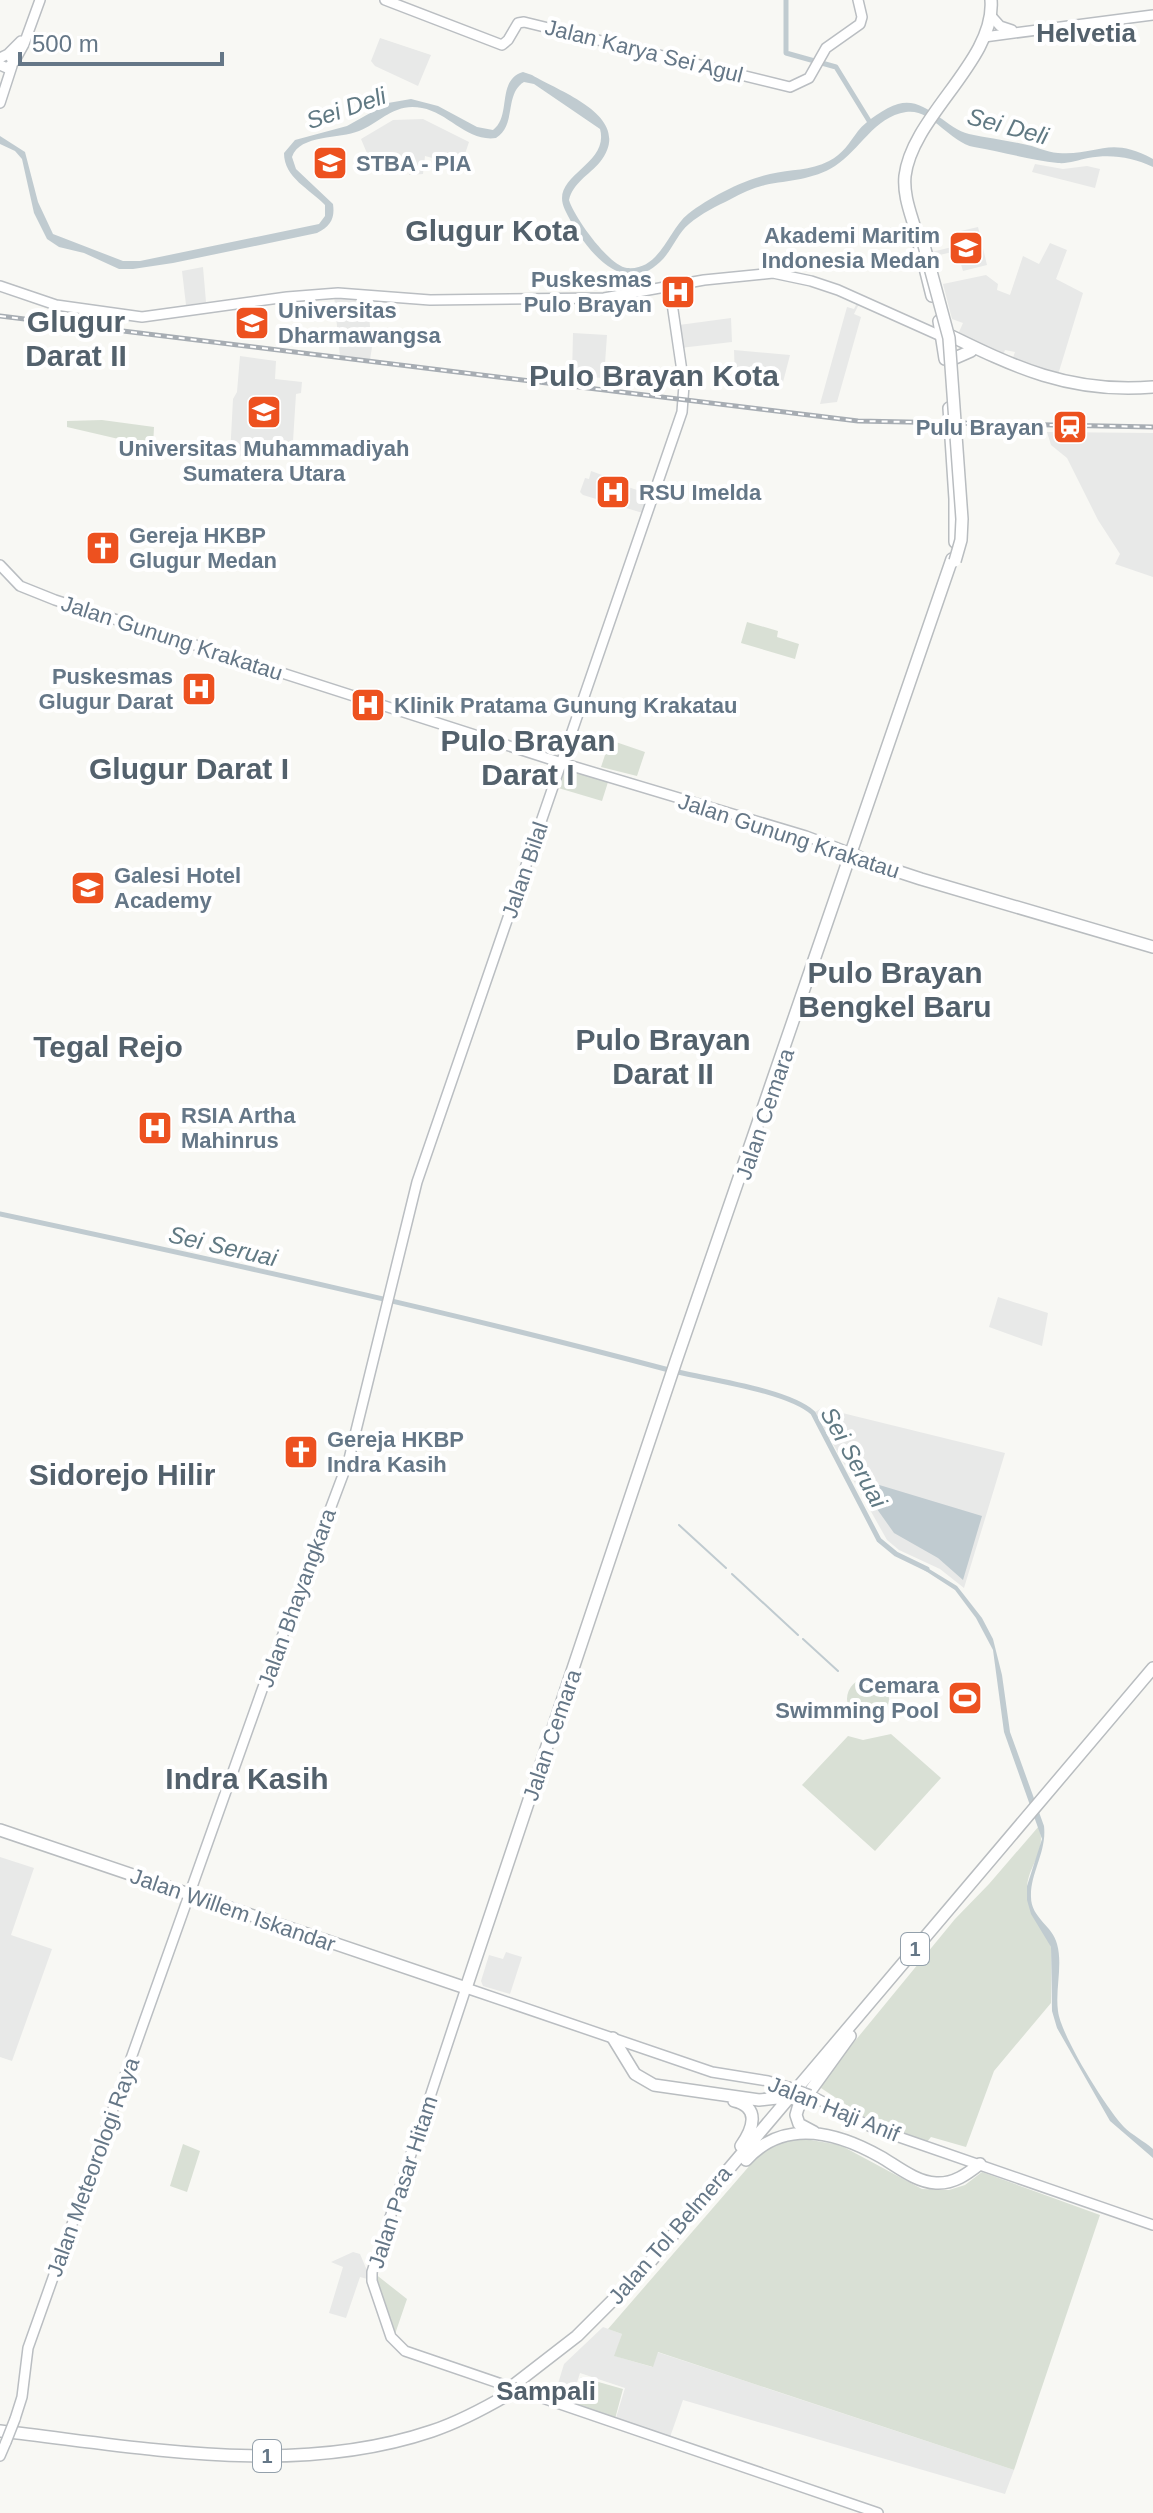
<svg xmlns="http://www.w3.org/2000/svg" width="1153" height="2513" viewBox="0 0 1153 2513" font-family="Helvetica,sans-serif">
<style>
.built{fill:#e8e9e8}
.green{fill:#d9e0d5}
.water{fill:#c0cbd0}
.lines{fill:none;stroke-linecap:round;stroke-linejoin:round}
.stream{stroke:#c0cbd0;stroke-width:2}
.river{stroke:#c0cbd0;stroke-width:5}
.major-casing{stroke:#babec2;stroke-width:12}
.highway-casing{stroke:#b9bdc0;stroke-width:14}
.major{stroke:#fff;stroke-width:9}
.highway{stroke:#fff;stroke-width:11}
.rail-casing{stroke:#a7adb3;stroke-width:5}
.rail{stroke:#fff;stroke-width:2;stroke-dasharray:6;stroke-linecap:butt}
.major-bridge-casing{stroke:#babec2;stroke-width:12;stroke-linecap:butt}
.highway-bridge-casing{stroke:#b9bdc0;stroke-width:14;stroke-linecap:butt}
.major-bridge{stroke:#fff;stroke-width:9}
.highway-bridge{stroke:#fff;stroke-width:11}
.labels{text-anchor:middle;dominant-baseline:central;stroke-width:8;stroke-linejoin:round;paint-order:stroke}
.shield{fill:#fff;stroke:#93a0ab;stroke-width:2}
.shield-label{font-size:20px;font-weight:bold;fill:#657787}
.street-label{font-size:22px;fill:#657787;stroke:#fff}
.poi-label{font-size:22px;font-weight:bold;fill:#657787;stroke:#fff;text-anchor:start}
.water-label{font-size:24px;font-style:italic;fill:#607983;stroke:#fff}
.quarter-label{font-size:26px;font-weight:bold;fill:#53616c;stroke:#fff}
.district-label{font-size:30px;font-weight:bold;fill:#53616c;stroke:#fff}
</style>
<rect width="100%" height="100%" fill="#f8f8f4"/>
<path class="built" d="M 380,38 L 431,55 L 418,86 L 375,66 L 371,61 Z
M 423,119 L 469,142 L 461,166 L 425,156 L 423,174 L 409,175 L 410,160 L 393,157 L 393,154 L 386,152 L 369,158 L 361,139 L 393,120 Z
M 1035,164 L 1063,169 L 1087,166 L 1100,169 L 1095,188 L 1032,172 Z
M 978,227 L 987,265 L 963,271 L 957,251 L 935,256 L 932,252 L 956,246 L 952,233 Z
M 1050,243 L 1067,250 L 1056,279 L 1083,293 L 1057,378 L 1011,363 L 1015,352 L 1005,350 L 1002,358 L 961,337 L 959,332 L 963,323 L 952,319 L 943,284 L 986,275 L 998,284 L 997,290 L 1010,295 L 1023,256 L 1039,264 Z
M 203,267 L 206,302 L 186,305 L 182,271 Z
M 334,295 L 367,296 L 372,347 L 370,360 L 340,357 Z
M 858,301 L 860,302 L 854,314 L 861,317 L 837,402 L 820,404 L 847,307 L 854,309 Z
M 731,318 L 732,342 L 680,348 L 679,325 Z
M 573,333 L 607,335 L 604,378 L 572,376 Z
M 734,350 L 790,355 L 782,386 L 735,380 Z
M 240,356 L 276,361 L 275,379 L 302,382 L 301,393 L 296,394 L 292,457 L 230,456 L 233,399 L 237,392 Z
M 1047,432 L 1153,433 L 1153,577 L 1115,564 L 1120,554 L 1098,520 L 1067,458 L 1051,445 Z
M 591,471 L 616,480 L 616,483 L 652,495 L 646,514 L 583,495 L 580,492 L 585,478 L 589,479 Z
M 998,1297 L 1048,1313 L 1042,1346 L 989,1327 Z
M 822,1408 L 1005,1453 L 964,1588 L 940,1569 L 899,1550 L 887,1540 L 815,1412 Z
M 0,1857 L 34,1868 L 11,1935 L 52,1949 L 12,2061 L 0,2057 Z
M 506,1952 L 522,1957 L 510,1994 L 483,1986 L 481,1981 L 489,1955 L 503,1959 Z
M 353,2252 L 360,2254 L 371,2280 L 360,2277 L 346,2318 L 329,2313 L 343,2267 L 331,2262 Z
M 603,2327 L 622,2334 L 615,2356 L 652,2367 L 657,2352 L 1014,2470 L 1005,2494 L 683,2400 L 669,2440 L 615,2421 L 625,2388 L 580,2373 L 570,2405 L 553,2400 L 564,2364 Z"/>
<path class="green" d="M 102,420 L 154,427 L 153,447 L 67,427 L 67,421 Z
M 747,622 L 778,631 L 777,637 L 799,644 L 795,659 L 741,643 Z
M 610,740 L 645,752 L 637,776 L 601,767 Z
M 563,766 L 609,779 L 602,801 L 555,787 Z
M847 1699a21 21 0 1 1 42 0a21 21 0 1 1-42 0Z
M 891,1734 L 941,1778 L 875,1851 L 802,1785 L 848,1736 L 863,1740 Z
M 1039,1826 C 1047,1853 1028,1865 1027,1888 C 1027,1917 1044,1924 1051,1947 L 1051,2003 L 994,2071 L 966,2147 L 931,2137 L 926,2143 L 872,2122 L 818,2086 L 955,1919 L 989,1884 Z
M 799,2138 L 840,2145 L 922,2189 L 949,2190 L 965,2185 L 982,2172 L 1100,2215 L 1014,2470 L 658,2352 L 653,2367 L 614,2356 L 622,2334 L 608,2329 L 764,2149 L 776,2143 Z
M 183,2144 L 200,2151 L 187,2192 L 170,2186 Z
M 374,2273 L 407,2299 L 394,2337 Z
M 581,2377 L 623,2389 L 615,2419 L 572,2406 Z"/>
<path class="water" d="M 523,72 L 532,75 C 562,93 635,117 600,162 C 589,175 573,183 569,200 C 574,217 609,266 627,268 C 660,271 668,230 688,214 C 710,197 743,180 770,174 C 791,169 810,171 829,161 C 843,154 849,143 858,131 C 867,120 885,108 898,104 C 925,96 945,128 969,134 C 987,138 1005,140 1023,144 C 1035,146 1046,152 1058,153 C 1099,156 1108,135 1153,159 L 1153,167 C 1132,157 1111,154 1088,158 C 1078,160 1068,164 1058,163 C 1031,160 1002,152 974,147 C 949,142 931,108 906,112 C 874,117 860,150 835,166 C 813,180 789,180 765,185 C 753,188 742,193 731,199 C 717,206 702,213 689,224 C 677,234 672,251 660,262 C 620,300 581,243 565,210 C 548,175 610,166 600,129 L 534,84 L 524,82 C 504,94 517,125 496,138 C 467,142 449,113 422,108 C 395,102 381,122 359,131 C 340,139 300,134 292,157 L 296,169 L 333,204 C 335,218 331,226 317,233 L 173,263 L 133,269 L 119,269 L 84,253 L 59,247 L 47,239 L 34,213 L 22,159 L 15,151 L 0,144 L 0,136 L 25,152 L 38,202 L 53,234 L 123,261 L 140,261 L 319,224 L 325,216 L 325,205 C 310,189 284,178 284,153 L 295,140 L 347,126 L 388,103 L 411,99 L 438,106 L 477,127 L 493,130 C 512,116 496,80 523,72 Z
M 876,1484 L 982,1516 L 963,1580 L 938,1558 L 894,1533 L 872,1502 Z
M 921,1564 L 957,1586 L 982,1618 L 993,1639 L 1002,1675 L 1010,1732 L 1044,1826 C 1047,1852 1030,1873 1031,1897 C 1031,1918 1053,1926 1057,1944 C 1063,1965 1055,1989 1058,2011 C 1061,2036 1106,2108 1124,2127 C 1132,2135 1144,2141 1153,2149 L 1153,2158 L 1110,2121 L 1057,2028 L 1052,2011 L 1051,1947 L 1031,1914 L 1027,1900 L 1027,1886 L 1042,1839 L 1004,1732 L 993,1650 L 976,1618 L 955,1590 L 921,1568 Z"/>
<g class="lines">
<path class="stream" d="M 679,1525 L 726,1568
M 732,1574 L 798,1635
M 803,1639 L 838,1671"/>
<path class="river" d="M 786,0 L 786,53 L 836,67 L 871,124
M 0,1214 C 224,1262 447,1311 669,1370 C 705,1379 788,1390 813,1413 L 879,1540 L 896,1554 L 927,1569"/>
<g class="major-casing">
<path id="major" d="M 385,0 L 502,45 L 508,40 L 518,23 L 524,22 L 790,87 L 809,78 L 826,48 L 860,24 L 862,17 L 858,0
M 992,17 L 1000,26 L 1012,30
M 984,37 L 1153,15
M 8,54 L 21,41
M 0,58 L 8,54 L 14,62 L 7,68 L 0,65
M 14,62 L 24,44 L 40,0
M 0,103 L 12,66
M 0,286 L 56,305 L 142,317 L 287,297 L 338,293 L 430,300 L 604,298 L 704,280 L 773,273 L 811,281 L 838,290 L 943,337
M 0,565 L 20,586 L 55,600 L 562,763 L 806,836 L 851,853
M 788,2087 L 768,2081 L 712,2072 L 466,1988 L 372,2272 L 372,2281 L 391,2337 L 405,2351 L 878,2513
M 810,2095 L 873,2128 L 1153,2225
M 15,2419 L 22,2397 L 28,2348 L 262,1690 L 349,1459 L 417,1182 L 682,412 L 684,385 L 669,283
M 0,2456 L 6,2442"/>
</g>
<g class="highway-casing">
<path id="highway" d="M 932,296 C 927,276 922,256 917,236 C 912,216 903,197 905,176 C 912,116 996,60 991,0
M 939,321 L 945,359
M 943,332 C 1014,367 1070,394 1153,387
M 955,358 L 971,351
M 949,408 L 955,499 L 955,542
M 851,853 L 866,861 L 921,879 L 1153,947
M 0,1830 L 466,1988 L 676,1361 L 952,559
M 613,2038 L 635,2074 L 654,2085 L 759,2100 L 777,2098 L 789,2090
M 734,2101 C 761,2107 753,2129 741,2146
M 814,2132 L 799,2124 L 796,2115 L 798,2108 L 850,2036
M 746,2160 C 784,2118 837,2132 881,2157 C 898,2167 916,2182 936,2183 C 954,2184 967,2174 980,2164
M 515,2384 L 577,2336 L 645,2268 L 1153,1668
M 0,2431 C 142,2447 293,2478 432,2431 C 459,2422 485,2408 509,2394"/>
</g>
<use href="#major" class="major"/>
<use href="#highway" class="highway"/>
<g class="rail-casing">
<path id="rail" d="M 0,316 L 858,421 L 1153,427"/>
</g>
<use href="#rail" class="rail"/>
<g class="major-bridge-casing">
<path id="major-bridge" d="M 788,2087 L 810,2095
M 6,2442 L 15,2419"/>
</g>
<g class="highway-bridge-casing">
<path id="highway-bridge" d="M 922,238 L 949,338 L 962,519 L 961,540 L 955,561
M 509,2394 L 520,2388"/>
</g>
<use href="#major-bridge" class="major-bridge"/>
<use href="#highway-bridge" class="highway-bridge"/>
</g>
<defs>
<g id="university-square" transform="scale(1.8)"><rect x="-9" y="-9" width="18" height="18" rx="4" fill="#ed511f" stroke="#fff"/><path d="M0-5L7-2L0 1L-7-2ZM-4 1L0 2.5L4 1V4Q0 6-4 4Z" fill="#fff"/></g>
<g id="hospital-square" transform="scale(1.8)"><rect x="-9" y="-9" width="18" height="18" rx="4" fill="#ed511f" stroke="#fff"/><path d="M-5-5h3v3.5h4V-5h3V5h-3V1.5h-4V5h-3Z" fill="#fff"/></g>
<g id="station-square" transform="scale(1.8)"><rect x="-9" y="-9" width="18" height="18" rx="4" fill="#ed511f" stroke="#fff"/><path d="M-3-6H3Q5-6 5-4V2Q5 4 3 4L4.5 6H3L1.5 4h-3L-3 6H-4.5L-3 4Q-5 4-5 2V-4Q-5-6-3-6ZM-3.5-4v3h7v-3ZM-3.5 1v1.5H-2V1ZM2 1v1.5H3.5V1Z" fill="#fff"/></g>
<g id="church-square" transform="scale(1.8)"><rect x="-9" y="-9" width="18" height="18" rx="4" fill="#ed511f" stroke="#fff"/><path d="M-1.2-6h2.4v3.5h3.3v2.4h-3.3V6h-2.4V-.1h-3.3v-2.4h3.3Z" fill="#fff"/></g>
<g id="stadium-square" transform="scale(1.8)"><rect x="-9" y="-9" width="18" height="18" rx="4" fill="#ed511f" stroke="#fff"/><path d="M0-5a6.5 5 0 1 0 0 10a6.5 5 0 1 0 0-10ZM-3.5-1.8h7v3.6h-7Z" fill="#fff"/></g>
</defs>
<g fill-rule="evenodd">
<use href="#university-square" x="330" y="163"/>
<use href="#university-square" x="966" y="248"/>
<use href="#hospital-square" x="678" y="292"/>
<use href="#university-square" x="252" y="323"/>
<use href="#university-square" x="264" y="412"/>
<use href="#station-square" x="1070" y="427"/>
<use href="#hospital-square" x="613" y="492"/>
<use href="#church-square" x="103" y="548"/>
<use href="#hospital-square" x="199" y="689"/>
<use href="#hospital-square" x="368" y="705"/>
<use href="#university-square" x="88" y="888"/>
<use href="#hospital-square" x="155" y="1128"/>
<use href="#church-square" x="301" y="1452"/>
<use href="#stadium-square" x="965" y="1698"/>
</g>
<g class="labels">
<g class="shield">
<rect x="901" y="1933" width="28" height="32" rx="6"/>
<rect x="253" y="2440" width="28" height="32" rx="6"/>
</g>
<g class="shield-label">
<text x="915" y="1949">1</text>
<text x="267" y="2456">1</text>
</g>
<g class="street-label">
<text transform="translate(644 51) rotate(14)">Jalan Karya Sei Agul</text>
<text transform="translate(172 638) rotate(18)">Jalan Gunung Krakatau</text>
<text transform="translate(789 836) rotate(18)">Jalan Gunung Krakatau</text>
<text transform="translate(525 870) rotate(-71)">Jalan Bilal</text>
<text transform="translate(765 1114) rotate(-71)">Jalan Cemara</text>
<text transform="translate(297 1598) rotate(-70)">Jalan Bhayangkara</text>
<text transform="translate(552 1735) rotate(-71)">Jalan Cemara</text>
<text transform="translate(233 1910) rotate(19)">Jalan Willem Iskandar</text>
<text transform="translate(834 2109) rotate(22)">Jalan Haji Anif</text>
<text transform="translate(93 2167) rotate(-70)">Jalan Meteorologi Raya</text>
<text transform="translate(403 2182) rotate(-72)">Jalan Pasar Hitam</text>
<text transform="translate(670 2235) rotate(-49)">Jalan Tol Belmera</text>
</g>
<g class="poi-label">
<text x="356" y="163">STBA - PIA</text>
<text x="940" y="235" text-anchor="end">Akademi Maritim<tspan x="940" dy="25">Indonesia Medan</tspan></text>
<text x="652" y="279" text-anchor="end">Puskesmas<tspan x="652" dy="25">Pulo Brayan</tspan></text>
<text x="278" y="310">Universitas<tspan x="278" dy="25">Dharmawangsa</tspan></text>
<text x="1044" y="427" text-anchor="end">Pulu Brayan</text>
<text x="264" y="448" text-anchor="middle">Universitas Muhammadiyah<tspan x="264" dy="25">Sumatera Utara</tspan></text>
<text x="639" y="492">RSU Imelda</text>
<text x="129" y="535">Gereja HKBP<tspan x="129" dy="25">Glugur Medan</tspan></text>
<text x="173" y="676" text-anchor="end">Puskesmas<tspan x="173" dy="25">Glugur Darat</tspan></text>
<text x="394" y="705">Klinik Pratama Gunung Krakatau</text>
<text x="114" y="875">Galesi Hotel<tspan x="114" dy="25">Academy</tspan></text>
<text x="181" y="1115">RSIA Artha<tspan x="181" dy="25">Mahinrus</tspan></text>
<text x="327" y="1439">Gereja HKBP<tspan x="327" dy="25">Indra Kasih</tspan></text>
<text x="939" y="1685" text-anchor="end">Cemara<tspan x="939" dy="25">Swimming Pool</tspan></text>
</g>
<g class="water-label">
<text transform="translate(346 108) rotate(-19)">Sei Deli</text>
<text transform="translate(1008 126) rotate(15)">Sei Deli</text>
<text transform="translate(223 1246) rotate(13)">Sei Seruai</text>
<text transform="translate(854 1457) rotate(61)">Sei Seruai</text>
</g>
<g class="quarter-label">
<text x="1086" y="33">Helvetia</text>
<text x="546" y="2391">Sampali</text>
</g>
<g class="district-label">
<text x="492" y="230">Glugur Kota</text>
<text x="76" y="321">Glugur<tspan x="76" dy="34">Darat II</tspan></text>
<text x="654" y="375">Pulo Brayan Kota</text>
<text x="528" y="740">Pulo Brayan<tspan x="528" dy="34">Darat I</tspan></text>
<text x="189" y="768">Glugur Darat I</text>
<text x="895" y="972">Pulo Brayan<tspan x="895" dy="34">Bengkel Baru</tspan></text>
<text x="663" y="1039">Pulo Brayan<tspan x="663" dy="34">Darat II</tspan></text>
<text x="108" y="1046">Tegal Rejo</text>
<text x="122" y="1474">Sidorejo Hilir</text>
<text x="247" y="1778">Indra Kasih</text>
</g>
</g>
<path d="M20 52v12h202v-12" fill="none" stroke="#657787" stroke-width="4"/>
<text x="32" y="52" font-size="24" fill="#657787" stroke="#ffffff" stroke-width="6" paint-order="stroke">500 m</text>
</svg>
